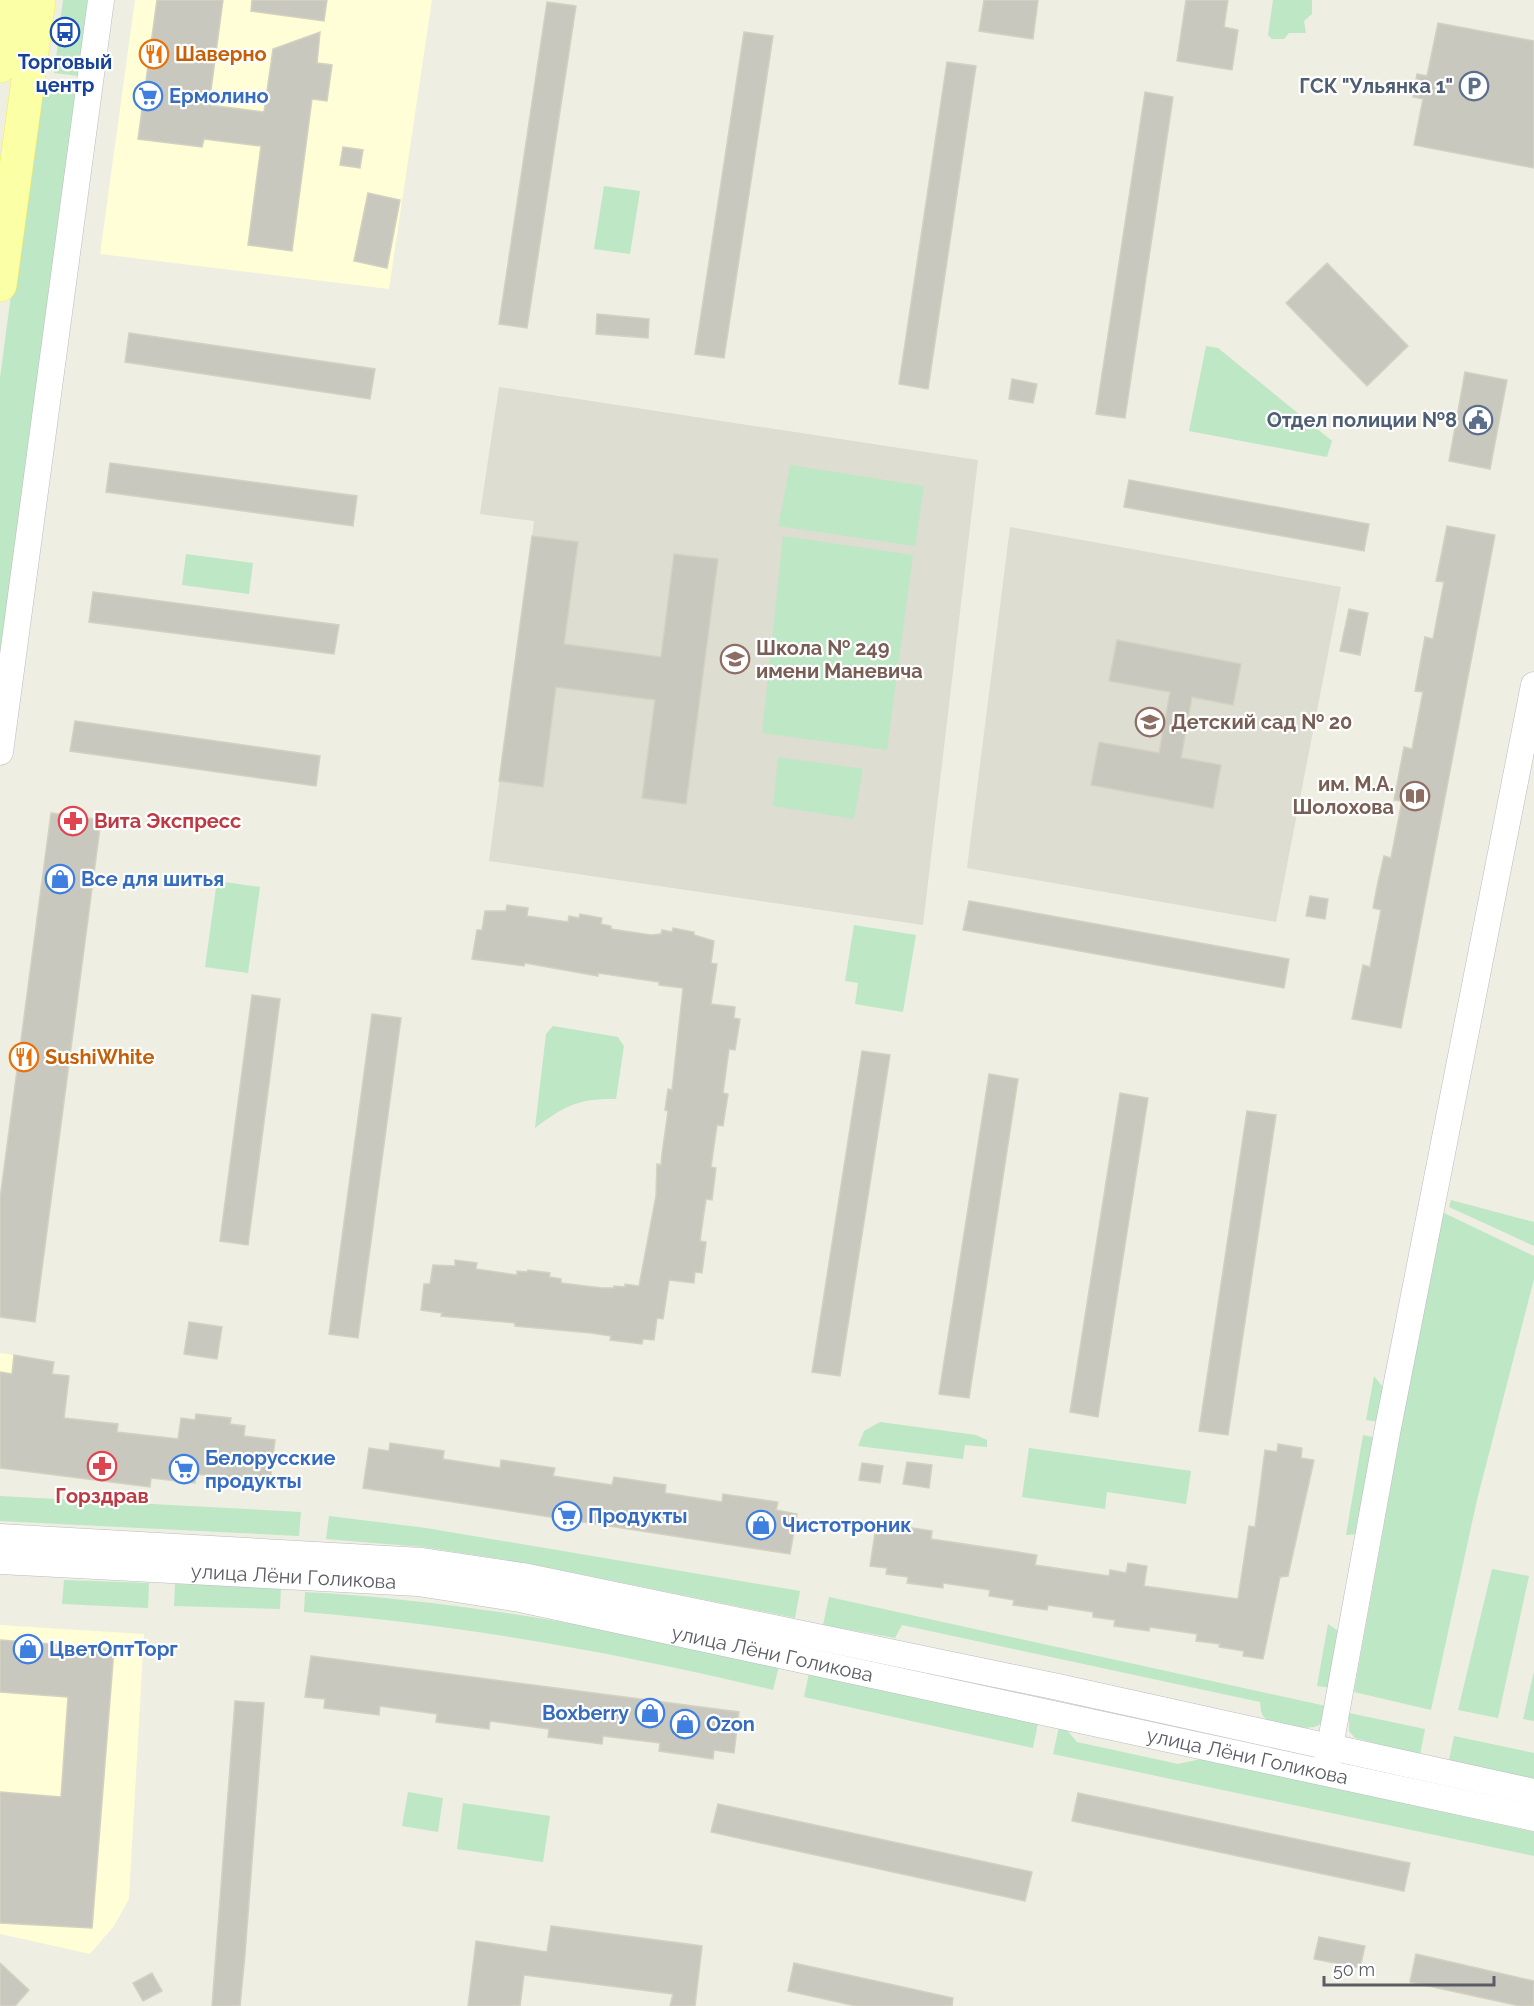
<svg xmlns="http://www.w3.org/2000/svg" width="1534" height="2006" viewBox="0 0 1534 2006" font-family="Raleway,sans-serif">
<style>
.commercial{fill:#fffed6}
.education{fill:#deddd1}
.green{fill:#bde7c5}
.building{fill:#c9c8bf;stroke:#d3d1c0;stroke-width:1.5}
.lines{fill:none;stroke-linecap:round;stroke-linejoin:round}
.minor-casing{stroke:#babbc2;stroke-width:27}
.major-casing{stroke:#f8eb51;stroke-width:34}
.minor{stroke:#fff;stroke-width:26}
.major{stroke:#fbffa6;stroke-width:33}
.labels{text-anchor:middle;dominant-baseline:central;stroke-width:4.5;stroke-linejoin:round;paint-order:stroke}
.food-label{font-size:20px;font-weight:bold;fill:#c56008;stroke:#fff;text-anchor:start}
.transit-label{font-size:20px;font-weight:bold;fill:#164399;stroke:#fff}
.service-label{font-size:20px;font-weight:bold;fill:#4e5e75;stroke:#fff;text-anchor:end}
.shop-label{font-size:20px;font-weight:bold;fill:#366cbe;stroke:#fff;text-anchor:start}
.education-label{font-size:20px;font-weight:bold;fill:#785e54;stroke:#fff;text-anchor:start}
.health-label{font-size:20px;font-weight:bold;fill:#be3a42;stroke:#fff;text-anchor:start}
.street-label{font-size:20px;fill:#5a5d64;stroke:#fff}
</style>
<rect width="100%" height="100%" fill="#eeeee2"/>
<path class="commercial" d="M 135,0 L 432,0 L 389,289 L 100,254 Z
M 0,1353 L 14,1355 L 12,1374 L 0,1372 Z
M 0,1625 L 144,1634 L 129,1899 L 114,1926 L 90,1954 L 0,1934 Z"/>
<path class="education" d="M 499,387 L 978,460 L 923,925 L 489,861 L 534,521 L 480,514 Z
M 1010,527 L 1341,587 L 1276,922 L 967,868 Z"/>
<path class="green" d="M 63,0 L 89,0 L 79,76 L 54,73 L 58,43 L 66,43 L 68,23 L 60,21 Z
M 1273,0 L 1312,0 L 1312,14 L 1304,21 L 1306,33 L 1289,33 L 1284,39 L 1272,39 L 1268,35 Z
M 39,84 L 77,89 L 0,662 L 0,378 Z
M 604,186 L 640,191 L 630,254 L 594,249 Z
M 1206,346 L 1218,348 L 1332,441 L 1327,457 L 1189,431 Z
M 790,465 L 924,486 L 915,546 L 778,526 Z
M 783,536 L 913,555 L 887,750 L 762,733 Z
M 186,554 L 253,563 L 249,594 L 182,585 Z
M 778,757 L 863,769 L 854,819 L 773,806 Z
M 217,881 L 260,887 L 248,973 L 205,967 Z
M 854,925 L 916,935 L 903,1012 L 855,1004 L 858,983 L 845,981 Z
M 553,1026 L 618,1037 L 624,1046 L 616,1099 C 579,1098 564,1106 535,1128 L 546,1034 Z
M 1451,1200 L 1534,1222 L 1534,1246 L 1449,1207 Z
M 1440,1211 L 1534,1256 L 1534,1279 L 1477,1500 L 1431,1710 L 1354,1692 Z
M 1374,1376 L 1386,1391 L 1380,1422 L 1366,1420 Z
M 880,1422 L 976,1435 L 987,1440 L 987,1447 L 965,1445 L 963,1459 L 858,1446 L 864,1431 Z
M 1363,1435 L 1377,1438 L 1361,1534 L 1346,1535 Z
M 1029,1448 L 1191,1471 L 1186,1504 L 1107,1492 L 1105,1509 L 1022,1497 Z
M 0,1496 L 301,1512 L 299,1536 L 0,1521 Z
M 329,1516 L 426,1528 L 800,1591 L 795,1618 L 526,1563 L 423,1547 L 326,1539 Z
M 1492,1569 L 1529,1576 L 1498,1718 L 1458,1710 Z
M 64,1580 L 149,1583 L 148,1608 L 62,1604 Z
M 175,1584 L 281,1587 L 280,1609 L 174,1606 Z
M 305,1592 C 466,1601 622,1630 779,1666 L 773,1690 C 620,1653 462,1625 304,1612 Z
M 829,1597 L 1326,1706 C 1325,1712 1324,1720 1320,1724 C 1312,1732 1274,1726 1266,1719 C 1260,1714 1261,1708 1260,1702 L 902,1625 L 895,1638 L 823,1625 Z
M 1328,1624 L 1341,1633 L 1331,1688 L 1317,1686 Z
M 1534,1671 L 1534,1721 L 1523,1719 Z
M 809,1673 L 1038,1723 L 1033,1748 L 804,1697 Z
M 1349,1713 L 1425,1729 L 1420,1755 L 1355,1738 L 1349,1731 Z
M 1059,1727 L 1066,1729 L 1077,1742 L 1178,1764 L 1201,1759 L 1534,1832 L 1534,1856 L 1053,1754 Z
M 1454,1736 L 1534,1753 L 1534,1779 L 1449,1760 Z
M 408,1792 L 443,1798 L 438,1832 L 402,1826 Z
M 463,1803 L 550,1816 L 543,1862 L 457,1849 Z"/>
<path class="building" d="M 157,0 L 223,0 L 209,105 L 264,112 L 273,49 L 320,32 L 317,63 L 332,65 L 327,101 L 312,99 L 292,251 L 248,245 L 261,146 L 204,139 L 202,147 L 138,139 Z
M 252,0 L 327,0 L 324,21 L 251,11 Z
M 984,0 L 1038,0 L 1033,39 L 979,31 Z
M 1186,0 L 1228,0 L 1224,27 L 1238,30 L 1232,70 L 1177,61 Z
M 547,2 L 576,6 L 527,328 L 499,324 Z
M 1438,23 L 1534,41 L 1534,168 L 1414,145 L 1423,99 L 1413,97 L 1417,74 L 1427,76 Z
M 744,32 L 773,36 L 724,358 L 695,354 Z
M 947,62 L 976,66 L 928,389 L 899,384 Z
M 1145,92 L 1173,97 L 1125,418 L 1096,414 Z
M 343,147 L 363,150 L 360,168 L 340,165 Z
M 368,193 L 400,200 L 387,268 L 354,261 Z
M 1327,263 L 1408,346 L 1367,386 L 1286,303 Z
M 597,314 L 649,319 L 648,338 L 596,334 Z
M 129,333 L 375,369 L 370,399 L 125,362 Z
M 1465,372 L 1507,380 L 1490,469 L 1449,461 Z
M 1012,379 L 1037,384 L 1033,403 L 1009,399 Z
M 110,463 L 357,496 L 353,526 L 106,492 Z
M 1129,480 L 1369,524 L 1364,551 L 1124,507 Z
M 1447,526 L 1495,535 L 1401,1028 L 1352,1019 L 1363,965 L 1370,967 L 1381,910 L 1373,908 L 1378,882 L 1384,856 L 1391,858 L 1402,801 L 1394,800 L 1404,747 L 1412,749 L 1423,692 L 1415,691 L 1425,637 L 1433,639 L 1444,582 L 1436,581 Z
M 532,536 L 578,542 L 564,644 L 661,657 L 674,554 L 718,559 L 686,804 L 642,798 L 655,700 L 556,687 L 543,787 L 499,781 Z
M 93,592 L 339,625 L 334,654 L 89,622 Z
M 1349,609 L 1368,613 L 1360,655 L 1340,651 Z
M 1117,640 L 1241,664 L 1233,705 L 1192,697 L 1181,758 L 1221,765 L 1213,808 L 1091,785 L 1099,742 L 1159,753 L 1170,692 L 1109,681 Z
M 75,721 L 320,756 L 316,786 L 70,751 Z
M 51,813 L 101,820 L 35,1322 L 0,1317 L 0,1199 Z
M 1310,896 L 1328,899 L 1325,919 L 1306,916 Z
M 969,901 L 1289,959 L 1284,988 L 963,930 Z
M 507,905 L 528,908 L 527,916 L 568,922 L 569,916 L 579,918 L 580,914 L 602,918 L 601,924 L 611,926 L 611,929 L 651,935 L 661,934 L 662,930 L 672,932 L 673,928 L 694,932 L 694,935 L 714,941 L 711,963 L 717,964 L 711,1004 L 735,1007 L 734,1018 L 740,1019 L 735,1050 L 729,1049 L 723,1093 L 728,1094 L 723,1126 L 717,1125 L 711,1167 L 716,1168 L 712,1200 L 706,1199 L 700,1241 L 706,1242 L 702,1273 L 695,1272 L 694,1283 L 669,1280 L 663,1319 L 657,1318 L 654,1340 L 643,1339 L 642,1344 L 610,1340 L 611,1336 L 591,1333 L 515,1326 L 515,1323 L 441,1316 L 442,1313 L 421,1310 L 424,1284 L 430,1284 L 433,1265 L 455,1266 L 455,1260 L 477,1263 L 476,1269 L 517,1275 L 517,1271 L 527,1272 L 528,1270 L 550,1273 L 549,1277 L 561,1279 L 561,1283 L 602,1288 L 614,1288 L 614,1286 L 625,1287 L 625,1284 L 639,1286 L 656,1196 L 657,1164 L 661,1165 L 662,1154 L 668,1111 L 665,1110 L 668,1089 L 672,1090 L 683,988 L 659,985 L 659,982 L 598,973 L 598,976 L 525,963 L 524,966 L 472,959 L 477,930 L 482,930 L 485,911 L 506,911 Z
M 252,995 L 280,999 L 248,1245 L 220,1241 Z
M 372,1014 L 401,1018 L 358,1338 L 329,1334 Z
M 862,1051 L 890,1055 L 840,1376 L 812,1372 Z
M 989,1074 L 1018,1079 L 969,1398 L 939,1394 Z
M 1120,1093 L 1148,1098 L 1098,1417 L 1070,1412 Z
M 1247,1111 L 1276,1115 L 1228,1435 L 1199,1431 Z
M 189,1322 L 222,1327 L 217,1359 L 184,1354 Z
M 14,1355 L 54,1362 L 52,1374 L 69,1376 L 64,1418 L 118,1424 L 117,1432 L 178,1439 L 181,1418 L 195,1420 L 196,1414 L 231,1418 L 230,1424 L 245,1426 L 244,1436 L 275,1440 L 270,1483 L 196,1474 L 195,1483 L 151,1478 L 150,1487 L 0,1468 L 0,1372 L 12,1374 Z
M 390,1443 L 444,1451 L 443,1459 L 500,1468 L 501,1460 L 555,1468 L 553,1476 L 612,1485 L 614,1477 L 666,1485 L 665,1493 L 722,1502 L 723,1494 L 778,1502 L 776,1510 L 797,1514 L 790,1554 L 363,1488 L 369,1448 L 389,1451 Z
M 1278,1444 L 1302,1448 L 1301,1458 L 1314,1460 L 1288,1576 L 1280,1577 L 1263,1659 L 1243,1656 L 1244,1651 L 1219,1647 L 1220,1644 L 1196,1641 L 1197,1634 L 1150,1627 L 1149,1631 L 1114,1626 L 1115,1620 L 1093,1617 L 1093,1612 L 1048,1605 L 1047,1610 L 1013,1605 L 1014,1600 L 989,1596 L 990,1590 L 943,1583 L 943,1588 L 907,1583 L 908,1577 L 886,1574 L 887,1568 L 870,1566 L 876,1527 L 892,1530 L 893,1525 L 932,1531 L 931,1539 L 1037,1555 L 1035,1565 L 1109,1576 L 1110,1570 L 1126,1573 L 1128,1563 L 1147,1566 L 1144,1586 L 1238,1599 L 1249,1526 L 1255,1527 L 1265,1450 L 1277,1452 Z
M 907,1462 L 932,1465 L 929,1488 L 903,1484 Z
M 862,1463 L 883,1466 L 880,1483 L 859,1480 Z
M 0,1640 L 114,1649 L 92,1928 L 0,1923 L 0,1792 L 61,1797 L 68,1697 L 0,1692 Z
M 311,1656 L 739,1712 L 734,1753 L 714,1750 L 713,1759 L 659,1751 L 660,1743 L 603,1736 L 602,1744 L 548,1737 L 549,1729 L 490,1721 L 489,1729 L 436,1722 L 437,1714 L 380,1706 L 379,1715 L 324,1708 L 325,1699 L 305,1697 Z
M 235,1701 L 264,1703 L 245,1954 L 240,2006 L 212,2006 Z
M 1078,1793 L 1410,1863 L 1404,1891 L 1072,1821 Z
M 718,1804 L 1032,1872 L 1025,1901 L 711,1832 Z
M 551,1926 L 702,1946 L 695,2006 L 670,2006 L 673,1994 L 524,1975 L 520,2006 L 468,2006 L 476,1941 L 547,1952 Z
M 1319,1937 L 1365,1946 L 1360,1968 L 1314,1959 Z
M 1416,1954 L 1534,1981 L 1534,2006 L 1520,2006 L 1410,1982 Z
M 0,1963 L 29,1990 L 15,2006 L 0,2006 Z
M 794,1963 L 953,1998 L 952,2006 L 856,2006 L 788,1991 Z
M 152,1973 L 162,1991 L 143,2001 L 133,1983 Z"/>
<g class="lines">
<g class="minor-casing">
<g id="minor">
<path d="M 0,752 L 101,0"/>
<path d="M 0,1537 L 422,1561 L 523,1576 L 1058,1687 L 1534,1792"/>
<path id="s1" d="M 0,1561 L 418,1583 L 520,1599 L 1534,1818"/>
<path d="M 1327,1763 L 1387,1433 L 1534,685"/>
</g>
</g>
<g class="major-casing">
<path id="major" d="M 0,66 L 9,0
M 0,285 L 39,0"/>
</g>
<use href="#minor" class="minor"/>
<use href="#major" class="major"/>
</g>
<defs>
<g id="bus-ring" transform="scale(1.5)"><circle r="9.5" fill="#fff" stroke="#1a4fb4" stroke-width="1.5"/><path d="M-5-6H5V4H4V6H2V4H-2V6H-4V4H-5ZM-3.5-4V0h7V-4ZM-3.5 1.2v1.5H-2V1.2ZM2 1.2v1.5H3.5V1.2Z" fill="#1a4fb4"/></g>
<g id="restaurant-ring" transform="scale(1.5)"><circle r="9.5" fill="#fff" stroke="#e8710a" stroke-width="1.5"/><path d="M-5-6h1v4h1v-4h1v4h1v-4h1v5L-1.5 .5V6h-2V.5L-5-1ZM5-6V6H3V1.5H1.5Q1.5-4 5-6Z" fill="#e8710a"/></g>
<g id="parking-ring" transform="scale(1.5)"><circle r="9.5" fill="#fff" stroke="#5c6f8a" stroke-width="1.5"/><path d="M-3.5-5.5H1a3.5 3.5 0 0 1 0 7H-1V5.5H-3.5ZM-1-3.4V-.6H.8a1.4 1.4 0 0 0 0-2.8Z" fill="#5c6f8a"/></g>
<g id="supermarket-ring" transform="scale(1.5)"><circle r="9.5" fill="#fff" stroke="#3f7fe0" stroke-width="1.5"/><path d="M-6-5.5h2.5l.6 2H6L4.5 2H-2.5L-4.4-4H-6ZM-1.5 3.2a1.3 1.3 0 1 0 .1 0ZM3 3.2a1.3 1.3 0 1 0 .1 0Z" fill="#3f7fe0"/></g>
<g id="civic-ring" transform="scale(1.5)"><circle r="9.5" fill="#fff" stroke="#5c6f8a" stroke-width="1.5"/><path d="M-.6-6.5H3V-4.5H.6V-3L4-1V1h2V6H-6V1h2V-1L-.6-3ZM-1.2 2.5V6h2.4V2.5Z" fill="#5c6f8a"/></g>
<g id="school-ring" transform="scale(1.5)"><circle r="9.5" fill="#fff" stroke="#8d6e63" stroke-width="1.5"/><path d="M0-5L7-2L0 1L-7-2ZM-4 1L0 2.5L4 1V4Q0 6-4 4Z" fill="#8d6e63"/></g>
<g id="library-ring" transform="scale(1.5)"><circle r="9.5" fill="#fff" stroke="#8d6e63" stroke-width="1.5"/><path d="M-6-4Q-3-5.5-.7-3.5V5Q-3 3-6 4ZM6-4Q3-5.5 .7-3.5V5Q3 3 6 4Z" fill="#8d6e63"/></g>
<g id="pharmacy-ring" transform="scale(1.5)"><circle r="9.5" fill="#fff" stroke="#e0444e" stroke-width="1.5"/><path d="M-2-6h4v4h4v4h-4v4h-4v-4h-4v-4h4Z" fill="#e0444e"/></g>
<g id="shop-ring" transform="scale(1.5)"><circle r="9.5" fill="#fff" stroke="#3f7fe0" stroke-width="1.5"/><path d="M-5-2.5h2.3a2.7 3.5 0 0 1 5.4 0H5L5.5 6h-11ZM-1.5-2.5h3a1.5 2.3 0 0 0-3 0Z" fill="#3f7fe0"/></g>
</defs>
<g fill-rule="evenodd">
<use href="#bus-ring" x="65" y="32"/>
<use href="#restaurant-ring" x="154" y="54"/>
<use href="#parking-ring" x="1474" y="86"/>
<use href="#supermarket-ring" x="148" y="96"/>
<use href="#civic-ring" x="1478" y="420"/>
<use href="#school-ring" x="735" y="659"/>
<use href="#school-ring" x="1150" y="722"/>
<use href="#library-ring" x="1415" y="796"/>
<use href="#pharmacy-ring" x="73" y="821"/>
<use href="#shop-ring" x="60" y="879"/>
<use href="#restaurant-ring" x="24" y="1057"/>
<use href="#pharmacy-ring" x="102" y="1466"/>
<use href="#supermarket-ring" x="184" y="1469"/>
<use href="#supermarket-ring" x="567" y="1516"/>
<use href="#shop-ring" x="761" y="1525"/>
<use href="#shop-ring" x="28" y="1649"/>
<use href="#shop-ring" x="650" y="1713"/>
<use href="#shop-ring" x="685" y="1724"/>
</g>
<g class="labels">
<g class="food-label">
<text x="175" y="54">Шаверно</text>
<text x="45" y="1057">SushiWhite</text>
</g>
<g class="transit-label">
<text x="65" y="62">Торговый<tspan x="65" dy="23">центр</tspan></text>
</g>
<g class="service-label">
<text x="1453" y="86">ГСК "Ульянка 1"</text>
<text x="1457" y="420">Отдел полиции №8</text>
</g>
<g class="shop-label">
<text x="169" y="96">Ермолино</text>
<text x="81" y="879">Все для шитья</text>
<text x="205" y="1458">Белорусские<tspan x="205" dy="23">продукты</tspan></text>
<text x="588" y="1516">Продукты</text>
<text x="782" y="1525">Чистотроник</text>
<text x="49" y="1649">ЦветОптТорг</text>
<text x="629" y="1713" text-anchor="end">Boxberry</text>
<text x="706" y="1724">Ozon</text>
</g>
<g class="education-label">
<text x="756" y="648">Школа № 249<tspan x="756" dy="23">имени Маневича</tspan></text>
<text x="1171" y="722">Детский сад № 20</text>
<text x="1394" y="784" text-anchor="end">им. М.А.<tspan x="1394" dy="23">Шолохова</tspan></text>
</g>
<g class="health-label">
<text x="94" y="821">Вита Экспресс</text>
<text x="102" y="1496" text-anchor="middle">Горздрав</text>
</g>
<g class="street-label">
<text stroke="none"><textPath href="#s1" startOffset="294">улица Лёни Голикова</textPath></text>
<text stroke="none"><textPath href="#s1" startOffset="780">улица Лёни Голикова</textPath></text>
<text stroke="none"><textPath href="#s1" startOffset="1266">улица Лёни Голикова</textPath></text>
</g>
</g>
<path d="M1324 1976v9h170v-9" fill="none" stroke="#5a5d64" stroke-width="3"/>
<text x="1333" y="1976" font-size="18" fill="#5a5d64" stroke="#ffffff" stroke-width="4.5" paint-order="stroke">50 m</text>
</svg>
